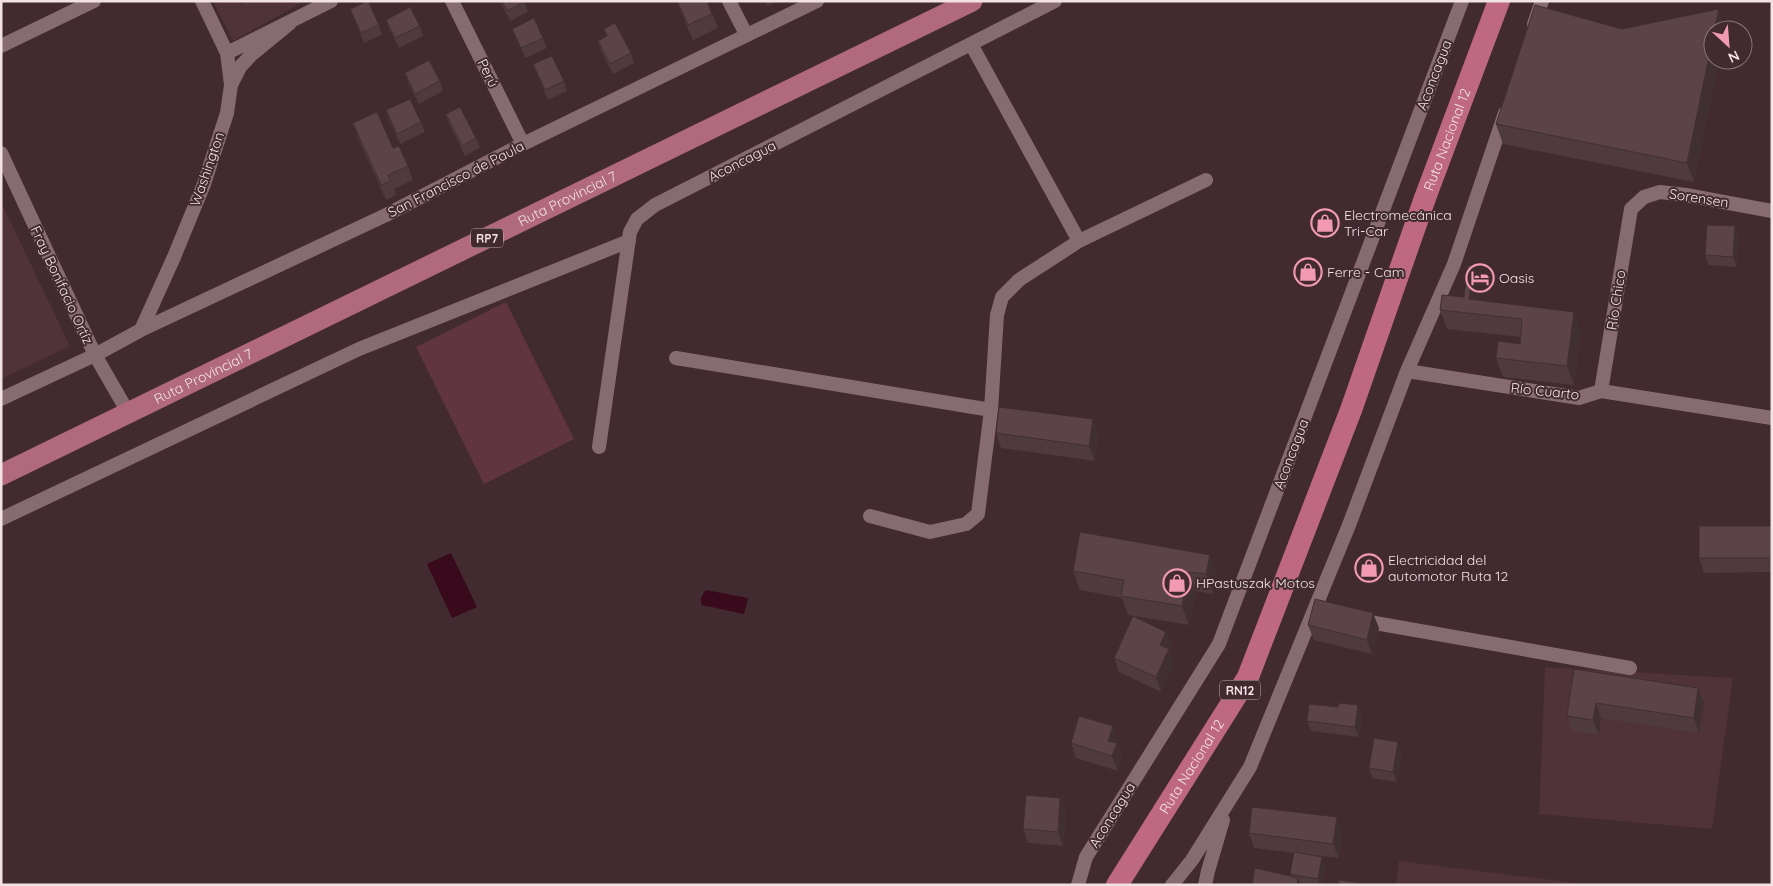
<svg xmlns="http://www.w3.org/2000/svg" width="1773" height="886" viewBox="0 0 1773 886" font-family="Quicksand,sans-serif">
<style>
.built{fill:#4f323a}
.green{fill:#603541}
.water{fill:#390a1b}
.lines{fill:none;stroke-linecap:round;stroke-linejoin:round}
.minor{stroke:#866c72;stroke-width:14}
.primary{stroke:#b0697d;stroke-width:21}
.trunk{stroke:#be6881;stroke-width:22}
.wall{fill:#4f3a3f}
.shaded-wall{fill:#402f33}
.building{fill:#5c4349;stroke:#402f33}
.labels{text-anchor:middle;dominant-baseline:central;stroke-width:4;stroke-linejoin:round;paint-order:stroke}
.shield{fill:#412a30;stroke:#bdabaf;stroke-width:1}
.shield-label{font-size:12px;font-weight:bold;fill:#f2e2e6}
.street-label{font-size:14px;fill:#f2e2e6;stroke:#412a30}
.poi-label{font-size:14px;fill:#f2e2e6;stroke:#412a30;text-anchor:start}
</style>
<rect width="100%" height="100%" fill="#412a30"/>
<path class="built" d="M 213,1 L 305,1 L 233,41 Z
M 1,202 L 70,346 L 1,379 Z
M 1545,667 L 1733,678 L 1712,829 L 1539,814 Z
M 1399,861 L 1593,885 L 1396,885 Z"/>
<path class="green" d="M 506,302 L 574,439 L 484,484 L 416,347 Z"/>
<path class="water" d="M 451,553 L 477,607 L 452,618 L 427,564 Z
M 706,590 L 748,598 L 744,614 L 702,605 C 699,599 702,595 706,590 Z"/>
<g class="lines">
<path class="minor" d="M 202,1 L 227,53 L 231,85
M 452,1 L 523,144
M 729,1 L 746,34
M 1534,24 L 1542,1
M 971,44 L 1079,241
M 1,46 L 94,1
M 227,53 L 331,1
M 1,153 L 95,355 L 129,414
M 141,330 L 174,257 L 204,184 L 227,113 L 231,85 L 240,67 L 251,55 L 290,23
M 676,358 L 991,410
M 1407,371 L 1579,398 L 1601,391 L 1772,418
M 1601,391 L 1631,209 L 1644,197 L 1660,192 L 1686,195 L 1772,211
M 1,399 L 95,355 L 141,330 L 386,215 L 523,144 L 817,1
M 599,447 L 630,232 L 637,219 L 655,205 L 1055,1
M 870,516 L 930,532 L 966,524 L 978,514 L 991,410 L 997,315 L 1002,297 L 1019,280 L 1079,241 L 1206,180
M 1,519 L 359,349 L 629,241
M 1358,620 L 1630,668
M 1078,885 L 1086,857 L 1219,644 L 1462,1
M 1172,885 L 1192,860 L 1250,767 L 1349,525 L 1407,371 L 1454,264 L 1505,113
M 1205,885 L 1208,871 L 1223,820"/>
<path class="primary" id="s1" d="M 1,475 L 972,1"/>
<path class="trunk" id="s2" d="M 1117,885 L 1248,677 L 1351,410 L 1425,198 L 1499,1"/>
</g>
<path class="wall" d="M 243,1 L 255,1 L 246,6 Z
M 500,1 L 524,1 L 528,12 L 510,21 Z
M 676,1 L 707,1 L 718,28 L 693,40 Z
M 765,1 L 778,1 L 767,6 Z
M 350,9 L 379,25 L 382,35 L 364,43 Z
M 386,20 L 420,26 L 423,36 L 399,48 L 389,29 Z
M 512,29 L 543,38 L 547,48 L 525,58 Z
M 604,29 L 631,53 L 634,63 L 613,74 L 601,51 L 598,41 L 606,36 Z
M 1622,29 L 1726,29 L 1713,60 L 1719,60 L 1694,182 L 1503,144 L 1496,124 Z
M 533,64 L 564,81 L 567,91 L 548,100 Z
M 405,73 L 440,81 L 443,91 L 419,104 L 408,83 Z
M 386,110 L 421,122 L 425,132 L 400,144 L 389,120 Z
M 446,114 L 476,138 L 480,148 L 465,156 L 449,124 Z
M 353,123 L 393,148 L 408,166 L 413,180 L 394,189 L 396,195 L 386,200 L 358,138 Z
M 1739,236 L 1737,267 L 1709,265 L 1705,255 Z
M 1480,285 L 1478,300 L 1581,331 L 1574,385 L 1503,377 L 1496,358 L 1520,344 L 1520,337 L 1447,329 L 1440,310 L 1464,297 Z
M 1093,419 L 1098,434 L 1095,461 L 1001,448 L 996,433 Z
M 1772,527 L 1772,572 L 1704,573 L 1699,558 Z
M 1080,532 L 1217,574 L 1213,594 L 1196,591 L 1189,625 L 1128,615 L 1122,598 L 1080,590 L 1073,571 Z
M 1308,625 L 1379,628 L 1372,654 L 1314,640 Z
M 1172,646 L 1169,651 L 1174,664 L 1161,692 L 1119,672 L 1114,658 Z
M 1574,669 L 1698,688 L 1704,703 L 1699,733 L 1601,718 L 1599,735 L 1572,731 L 1567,716 Z
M 1338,707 L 1362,715 L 1359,737 L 1311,731 L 1307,721 Z
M 1118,741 L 1117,744 L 1122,758 L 1118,771 L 1076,758 L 1071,743 Z
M 1402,752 L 1397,782 L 1372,778 L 1369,768 Z
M 1060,798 L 1066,813 L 1063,846 L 1028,843 L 1023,829 Z
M 1342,832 L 1339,858 L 1303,854 L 1322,857 L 1325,867 L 1322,885 L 1252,885 L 1291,876 L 1290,874 L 1294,853 L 1254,848 L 1249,833 Z"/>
<path class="shaded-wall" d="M 1719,9 L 1726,29 L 1725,30 L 1714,30 Z
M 1713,37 L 1713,60 L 1719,60 L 1694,182 L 1687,163 Z
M 1735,226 L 1739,236 L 1737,267 L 1733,257 Z
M 1473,266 L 1480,285 L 1476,314 L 1469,299 Z
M 1574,312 L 1581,331 L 1574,385 L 1567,366 Z
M 1093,419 L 1098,434 L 1095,461 L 1089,446 Z
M 1210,555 L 1217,574 L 1213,594 L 1206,574 Z
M 1189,572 L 1196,591 L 1189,625 L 1182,606 Z
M 1373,613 L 1379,628 L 1372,654 L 1367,640 Z
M 1166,632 L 1172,646 L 1169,651 L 1174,664 L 1161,692 L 1156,677 L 1160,645 Z
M 1698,688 L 1704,703 L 1699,733 L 1694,718 Z
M 1596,703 L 1601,718 L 1599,735 L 1593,720 Z
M 1358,705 L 1362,715 L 1359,737 L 1355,727 Z
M 1113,726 L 1118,741 L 1117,744 L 1122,758 L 1118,771 L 1112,756 L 1108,741 Z
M 1398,742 L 1402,752 L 1397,782 L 1393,772 Z
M 1060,798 L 1066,813 L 1063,846 L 1058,832 Z
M 1337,817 L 1342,832 L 1339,858 L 1333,844 Z
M 1322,857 L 1325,867 L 1322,885 L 1320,885 L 1318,879 Z
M 1298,878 L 1301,885 L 1297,885 Z"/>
<path class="building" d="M 368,1 L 379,25 L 361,33 L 350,9 Z
M 502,1 L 524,1 L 524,2 L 507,11 Z
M 677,1 L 707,1 L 712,14 L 688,25 Z
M 1535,5 L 1622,29 L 1719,9 L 1714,30 L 1713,30 L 1713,37 L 1687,163 L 1496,124 Z
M 410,7 L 420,26 L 395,38 L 386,20 Z
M 534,18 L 543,38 L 521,48 L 512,29 Z
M 615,23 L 631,53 L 610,64 L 598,41 L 607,36 L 604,29 Z
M 552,56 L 564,81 L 545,90 L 533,64 Z
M 429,60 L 440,81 L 415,94 L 405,73 Z
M 410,99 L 421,122 L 397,134 L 386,110 Z
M 460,107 L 476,138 L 462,146 L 446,114 Z
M 377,112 L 393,148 L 399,146 L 408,166 L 388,175 L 391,181 L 381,185 L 353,123 Z
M 1707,225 L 1735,226 L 1733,257 L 1705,255 Z
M 1468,265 L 1473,266 L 1469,299 L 1574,312 L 1567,366 L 1496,358 L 1498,341 L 1520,344 L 1522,319 L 1440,310 L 1442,295 L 1464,297 Z
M 999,407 L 1093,419 L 1089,446 L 996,433 Z
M 1699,526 L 1771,526 L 1771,558 L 1699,558 Z
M 1080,532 L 1210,555 L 1206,574 L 1189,572 L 1182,606 L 1121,596 L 1124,580 L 1073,571 Z
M 1315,599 L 1373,613 L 1367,640 L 1308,625 Z
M 1133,616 L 1166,632 L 1160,645 L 1169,649 L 1156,677 L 1114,658 Z
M 1574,669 L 1698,688 L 1694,718 L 1596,703 L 1593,720 L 1567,716 Z
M 1339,703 L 1358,705 L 1355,727 L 1307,721 L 1309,704 L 1338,707 Z
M 1079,716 L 1113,726 L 1108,741 L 1117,743 L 1112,756 L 1071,743 Z
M 1374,738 L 1398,742 L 1393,772 L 1369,768 Z
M 1026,795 L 1060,798 L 1058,832 L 1023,829 Z
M 1252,807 L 1337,817 L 1333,844 L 1249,833 Z
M 1294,852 L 1322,857 L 1318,879 L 1290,874 Z
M 1255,868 L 1298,878 L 1297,885 L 1252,885 Z
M 1339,880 L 1374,885 L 1338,885 Z"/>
<defs>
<g id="shop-ring" transform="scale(1.4375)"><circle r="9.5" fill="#412a30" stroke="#f19ab1" stroke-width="1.5"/><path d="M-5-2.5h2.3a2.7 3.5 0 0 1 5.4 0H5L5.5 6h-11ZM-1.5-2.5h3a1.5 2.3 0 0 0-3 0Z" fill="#f19ab1"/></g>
<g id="hotel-ring" transform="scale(1.4375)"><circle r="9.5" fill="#412a30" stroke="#f19ab1" stroke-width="1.5"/><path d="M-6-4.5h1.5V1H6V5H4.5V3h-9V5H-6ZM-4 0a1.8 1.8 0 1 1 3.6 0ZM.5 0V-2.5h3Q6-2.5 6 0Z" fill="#f19ab1"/></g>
</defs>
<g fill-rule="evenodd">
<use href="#shop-ring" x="1325" y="223"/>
<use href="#shop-ring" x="1308" y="272"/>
<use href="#hotel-ring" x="1480" y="278"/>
<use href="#shop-ring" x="1369" y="568"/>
<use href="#shop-ring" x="1177" y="583"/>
</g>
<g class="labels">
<g class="shield">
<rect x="471" y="228.5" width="32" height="19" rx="4"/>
<rect x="1220" y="680.5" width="40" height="19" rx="4"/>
</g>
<g class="shield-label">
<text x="487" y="238">RP7</text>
<text x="1240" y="690">RN12</text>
</g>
<g class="street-label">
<text transform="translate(488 73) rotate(64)">Perú</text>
<text transform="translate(1434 75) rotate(-69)">Aconcagua</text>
<text stroke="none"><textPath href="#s2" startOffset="819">Ruta Nacional 12</textPath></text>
<text transform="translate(742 161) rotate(-27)">Aconcagua</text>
<text transform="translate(207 169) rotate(-71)">Washington</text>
<text transform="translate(456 179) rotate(-27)">San Francisco de Paula</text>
<text transform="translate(1699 198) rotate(9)">Sorensen</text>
<text stroke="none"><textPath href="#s1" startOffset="630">Ruta Provincial 7</textPath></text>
<text transform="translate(62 285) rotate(65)">Fray Bonifacio Ortíz</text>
<text transform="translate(1616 300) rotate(-81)">Río Chico</text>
<text stroke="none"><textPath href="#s1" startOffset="225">Ruta Provincial 7</textPath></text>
<text transform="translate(1545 391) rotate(6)">Río Cuarto</text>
<text transform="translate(1291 454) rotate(-69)">Aconcagua</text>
<text stroke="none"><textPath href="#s2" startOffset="140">Ruta Nacional 12</textPath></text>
<text transform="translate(1112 815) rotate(-58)">Aconcagua</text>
</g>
<g class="poi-label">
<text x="1344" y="215">Electromecánica<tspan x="1344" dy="16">Tri-Car</tspan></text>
<text x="1327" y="272">Ferre - Cam</text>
<text x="1499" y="278">Oasis</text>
<text x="1388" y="560">Electricidad del<tspan x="1388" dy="16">automotor Ruta 12</tspan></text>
<text x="1196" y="583">HPastuszak Motos</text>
</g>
</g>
<rect width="1773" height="886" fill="none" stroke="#f2e2e6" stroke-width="5"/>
<g transform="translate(1728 45) rotate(154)"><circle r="24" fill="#412a30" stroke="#887479"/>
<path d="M0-4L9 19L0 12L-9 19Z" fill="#f19ab1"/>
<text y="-8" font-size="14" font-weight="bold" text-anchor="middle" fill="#f2e2e6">N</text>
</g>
</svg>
